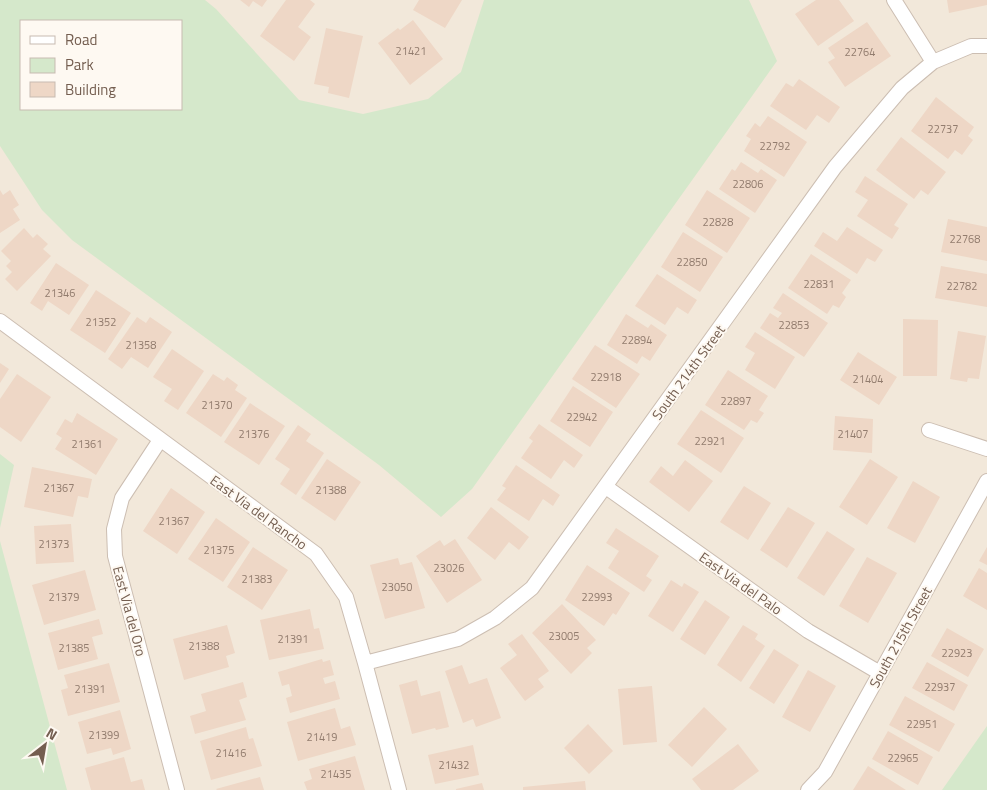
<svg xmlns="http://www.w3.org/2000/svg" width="987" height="790" viewBox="0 0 987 790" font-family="'Titillium Web',sans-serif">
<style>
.residential{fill:#f2e8da;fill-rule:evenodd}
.green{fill:#d5e8cb;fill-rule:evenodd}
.building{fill:#eed7c6}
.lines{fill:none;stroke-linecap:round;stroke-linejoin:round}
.minor-casing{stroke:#ccbeb2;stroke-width:16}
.minor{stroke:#fff;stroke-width:14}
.labels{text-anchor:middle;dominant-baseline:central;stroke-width:4;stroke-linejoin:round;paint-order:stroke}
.number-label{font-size:11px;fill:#927c6e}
.street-label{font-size:14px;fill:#745e50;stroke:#fef9f2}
</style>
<rect width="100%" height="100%" fill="#fbf5ec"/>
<path class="residential" d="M 0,0 L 987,0 L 987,790 L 0,790 ZM 21,21 L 181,21 L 181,109 L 21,109 Z"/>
<path class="green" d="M 0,0 L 205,0 L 216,9 L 299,100 L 363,114 L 428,99 L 461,72 L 484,0 L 749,0 L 777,61 L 472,489 L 441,517 L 379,465 L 72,240 L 42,210 L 0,146 ZM 21,21 L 181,21 L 181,109 L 21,109 Z
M 0,454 L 14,465 L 0,528 Z
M 0,541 L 67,790 L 0,790 Z
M 987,726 L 987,790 L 942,790 Z"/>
<path class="building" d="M 240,0 L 267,0 L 262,7 L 253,1 L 249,7 Z
M 286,0 L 310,0 L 315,4 L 298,27 L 311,37 L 294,61 L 260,36 Z
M 419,0 L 462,0 L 445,28 L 413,10 Z
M 816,0 L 839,0 L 854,21 L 818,46 L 795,14 Z
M 947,0 L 987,0 L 987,5 L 949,13 Z
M 413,20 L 443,59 L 410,85 L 378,43 L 398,28 L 400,30 Z
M 867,22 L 891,56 L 845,87 L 828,62 L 835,58 L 828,48 Z
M 326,28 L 363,36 L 349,98 L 328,93 L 329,87 L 314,84 Z
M 799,79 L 840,107 L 829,123 L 817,115 L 806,130 L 770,106 L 786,83 L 793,87 Z
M 936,97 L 974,127 L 968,136 L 973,140 L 962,155 L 955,150 L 948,159 L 911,131 Z
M 768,116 L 807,142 L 784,177 L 744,151 L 751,139 L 746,136 L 755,123 L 760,127 Z
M 901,137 L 946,172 L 928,195 L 921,190 L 914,199 L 876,170 Z
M 741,162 L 758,173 L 761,169 L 777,180 L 755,213 L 719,189 L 732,169 L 735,171 Z
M 865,176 L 908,204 L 894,225 L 899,228 L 892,239 L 857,216 L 868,200 L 855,192 Z
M 0,190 L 3,195 L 10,190 L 19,205 L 13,209 L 20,220 L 0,233 Z
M 707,190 L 750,218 L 727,253 L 685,225 Z
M 948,219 L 987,227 L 987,261 L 941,252 Z
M 847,227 L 883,250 L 875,262 L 867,258 L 857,274 L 814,246 L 823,232 L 837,241 Z
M 24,228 L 33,238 L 37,234 L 48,244 L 43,249 L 51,256 L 17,291 L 5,279 L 12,272 L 6,266 L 11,261 L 1,251 Z
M 683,232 L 723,257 L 700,292 L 661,267 Z
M 811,254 L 851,280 L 842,293 L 846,297 L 839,308 L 833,305 L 827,314 L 788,288 Z
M 56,263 L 89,285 L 69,315 L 48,301 L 42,311 L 30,303 Z
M 941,266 L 987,274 L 987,307 L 935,298 Z
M 657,274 L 697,300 L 688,314 L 677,307 L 665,325 L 635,306 Z
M 96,290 L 131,313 L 105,353 L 70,330 Z
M 783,293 L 828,323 L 804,357 L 760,328 L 770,313 L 778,318 L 782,313 L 773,308 Z
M 626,314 L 648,328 L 651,324 L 667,335 L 650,361 L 642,356 L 637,364 L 607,345 Z
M 137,317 L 146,323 L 150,317 L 172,332 L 148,368 L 131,357 L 122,369 L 108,359 Z
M 903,319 L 938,320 L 937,376 L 903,376 Z
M 958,331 L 986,336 L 979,379 L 968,378 L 967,382 L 950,379 Z
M 755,332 L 795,357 L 775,389 L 745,370 L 755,353 L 745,347 Z
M 595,345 L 640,374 L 616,408 L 572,379 Z
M 172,349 L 204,371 L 178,410 L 164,401 L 172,389 L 153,377 Z
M 858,352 L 897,377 L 879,405 L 840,380 Z
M 0,363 L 9,369 L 0,383 Z
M 728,370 L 768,396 L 759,410 L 764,413 L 757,423 L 751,420 L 744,430 L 705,405 Z
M 17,374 L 51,397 L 21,442 L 0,427 L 0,399 Z
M 213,374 L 224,381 L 227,377 L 238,385 L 235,390 L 247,398 L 221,437 L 186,413 Z
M 573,386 L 613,412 L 590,447 L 550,421 Z
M 250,403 L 285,426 L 259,465 L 224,442 Z
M 701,410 L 744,438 L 721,473 L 677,444 Z
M 77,413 L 118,439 L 96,475 L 55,449 L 62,438 L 56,434 L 65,419 L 72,423 Z
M 835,416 L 873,419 L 872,453 L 833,450 Z
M 539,424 L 583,455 L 574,468 L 564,460 L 551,479 L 521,458 L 533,441 L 529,438 Z
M 298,425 L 311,434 L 306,441 L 324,453 L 296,495 L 280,484 L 290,469 L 275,459 Z
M 327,459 L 361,482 L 335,521 L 301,498 Z
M 870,459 L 898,477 L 867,525 L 839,507 Z
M 685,460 L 713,481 L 689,512 L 649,482 L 661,466 L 673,476 Z
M 516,465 L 560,495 L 553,506 L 543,499 L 529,521 L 497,500 L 506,488 L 502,486 Z
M 32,467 L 92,479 L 88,498 L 78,496 L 73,517 L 24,507 Z
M 913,481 L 940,497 L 915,543 L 887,528 Z
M 744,486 L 771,503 L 748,540 L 720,522 Z
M 171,488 L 205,512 L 177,554 L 143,531 Z
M 491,507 L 529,537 L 519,550 L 509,542 L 495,560 L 467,538 Z
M 788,507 L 815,523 L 787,568 L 760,550 Z
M 216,518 L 250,542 L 223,582 L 188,559 Z
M 71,524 L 74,562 L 36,564 L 34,526 Z
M 616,528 L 659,556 L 646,576 L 652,580 L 644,592 L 608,568 L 619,551 L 606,543 Z
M 827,531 L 855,549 L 824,596 L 797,578 Z
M 455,539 L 482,580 L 447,603 L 416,556 L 440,540 L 444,546 Z
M 253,547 L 288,570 L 262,610 L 227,587 Z
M 987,547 L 987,565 L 979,561 Z
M 867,557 L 897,573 L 868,623 L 839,606 Z
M 398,558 L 400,565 L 412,562 L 425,608 L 385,619 L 370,565 Z
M 587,565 L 630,593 L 616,615 L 613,613 L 604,626 L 565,600 Z
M 979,568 L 987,573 L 987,610 L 963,596 Z
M 85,570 L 96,610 L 44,625 L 32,585 Z
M 671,580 L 682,587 L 684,583 L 699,592 L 673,632 L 648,616 Z
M 705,600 L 730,617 L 705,655 L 680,639 Z
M 562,604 L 596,640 L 587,648 L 592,653 L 571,674 L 532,633 Z
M 310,609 L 314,629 L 319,628 L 324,649 L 269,660 L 260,620 Z
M 99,619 L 103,634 L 92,637 L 98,659 L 58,670 L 48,633 Z
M 227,625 L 235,653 L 226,656 L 229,667 L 184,680 L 173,639 Z
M 743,625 L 758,634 L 755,639 L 765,646 L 741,682 L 717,665 Z
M 947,628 L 984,649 L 968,677 L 931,656 Z
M 522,634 L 549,671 L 538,679 L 544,687 L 525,701 L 500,668 L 517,655 L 508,644 Z
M 774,649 L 799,665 L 774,704 L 749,688 Z
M 322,659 L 323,662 L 330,660 L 334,675 L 323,678 L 325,684 L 335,681 L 340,699 L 290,713 L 286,698 L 292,696 L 289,684 L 282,686 L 278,672 Z
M 927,662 L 968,685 L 954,711 L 912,688 Z
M 109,663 L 120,702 L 68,716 L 61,690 L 68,688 L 64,675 Z
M 462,665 L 469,684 L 487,678 L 501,718 L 476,727 L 473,719 L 463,723 L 445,671 Z
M 808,670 L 836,686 L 810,732 L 782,717 Z
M 417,680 L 421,696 L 440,691 L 449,727 L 436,730 L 435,728 L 412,734 L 399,685 Z
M 243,682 L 247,697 L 239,700 L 246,720 L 195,734 L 190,716 L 206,711 L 201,694 Z
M 652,686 L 657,742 L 623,745 L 618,689 Z
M 905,696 L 955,724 L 939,752 L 889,725 Z
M 704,707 L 727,729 L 692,767 L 668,745 Z
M 335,708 L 341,729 L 350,726 L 356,745 L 298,761 L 287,722 Z
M 120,710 L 131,749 L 113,755 L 111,748 L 87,754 L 78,722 Z
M 588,724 L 613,751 L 589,774 L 564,748 Z
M 246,727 L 249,739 L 253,738 L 262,766 L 211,780 L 200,741 Z
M 888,731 L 933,757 L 918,785 L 872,759 Z
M 738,744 L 759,771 L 733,790 L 701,790 L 692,779 Z
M 473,745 L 479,775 L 435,784 L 428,755 Z
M 355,756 L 365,790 L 307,790 L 304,782 L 312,779 L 309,769 Z
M 124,757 L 131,782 L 142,779 L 145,790 L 91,790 L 85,768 Z
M 868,766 L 906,790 L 853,790 Z
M 260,777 L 264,790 L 217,790 L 216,789 Z
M 585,781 L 586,790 L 523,790 L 523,787 Z
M 482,783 L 484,790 L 456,790 L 456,789 Z"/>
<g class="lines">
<g class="minor-casing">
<path id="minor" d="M 894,0 L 933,62
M 0,321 L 316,554 L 346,597 L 365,663 L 399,790
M 929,430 L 987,449
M 160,440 L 122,498 L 114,529 L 115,556 L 177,790
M 606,487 L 808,631 L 880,673
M 365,663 L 458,639 L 495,618 L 532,588 L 835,167 L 902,88 L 933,62 L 971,46 L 987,46
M 808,790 L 825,772 L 987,481"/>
</g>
<use href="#minor" class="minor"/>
</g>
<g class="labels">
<g class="number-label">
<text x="411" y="51">21421</text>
<text x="860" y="52">22764</text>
<text x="943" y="129">22737</text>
<text x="775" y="146">22792</text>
<text x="748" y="184">22806</text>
<text x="718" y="222">22828</text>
<text x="965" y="239">22768</text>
<text x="692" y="262">22850</text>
<text x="819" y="284">22831</text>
<text x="962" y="286">22782</text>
<text x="60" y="293">21346</text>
<text x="101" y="322">21352</text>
<text x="794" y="325">22853</text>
<text x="637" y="340">22894</text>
<text x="141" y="345">21358</text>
<text x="606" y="377">22918</text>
<text x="868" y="379">21404</text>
<text x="736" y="401">22897</text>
<text x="217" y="405">21370</text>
<text x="582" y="417">22942</text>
<text x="254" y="434">21376</text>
<text x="853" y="434">21407</text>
<text x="710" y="441">22921</text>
<text x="87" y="444">21361</text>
<text x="59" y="488">21367</text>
<text x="331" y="490">21388</text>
<text x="174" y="521">21367</text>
<text x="54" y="544">21373</text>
<text x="219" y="550">21375</text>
<text x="449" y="568">23026</text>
<text x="257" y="579">21383</text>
<text x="397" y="587">23050</text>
<text x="64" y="597">21379</text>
<text x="597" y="597">22993</text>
<text x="564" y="636">23005</text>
<text x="293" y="639">21391</text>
<text x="204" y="646">21388</text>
<text x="74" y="648">21385</text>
<text x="957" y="653">22923</text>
<text x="940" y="687">22937</text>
<text x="90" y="689">21391</text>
<text x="922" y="724">22951</text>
<text x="104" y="735">21399</text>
<text x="322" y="737">21419</text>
<text x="231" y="753">21416</text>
<text x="903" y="758">22965</text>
<text x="454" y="765">21432</text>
<text x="336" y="774">21435</text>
</g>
<g class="street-label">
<text transform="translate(688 372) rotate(-54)">South 214th Street</text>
<text transform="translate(259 512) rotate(36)">East Via del Rancho</text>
<text transform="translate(741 583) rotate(35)">East Via del Palo</text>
<text transform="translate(130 611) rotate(75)">East Via del Oro</text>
<text transform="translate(900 637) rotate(-61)">South 215th Street</text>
</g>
</g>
<rect x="20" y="20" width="162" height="90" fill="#fef9f2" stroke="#c7bbb1"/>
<rect x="30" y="36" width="25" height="8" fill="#ffffff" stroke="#c7bbb1"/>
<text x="65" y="45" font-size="15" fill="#745e50">Road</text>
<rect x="30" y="58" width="25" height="15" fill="#d5e8cb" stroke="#c7bbb1"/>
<text x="65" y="70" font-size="15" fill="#745e50">Park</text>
<rect x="30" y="82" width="25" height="15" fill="#eed7c6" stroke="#c7bbb1"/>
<text x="65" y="95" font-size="15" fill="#745e50">Building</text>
<g transform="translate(45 745) rotate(31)" stroke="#fef9f2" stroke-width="4" paint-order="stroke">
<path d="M0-4L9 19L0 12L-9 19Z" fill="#745e50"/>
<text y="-8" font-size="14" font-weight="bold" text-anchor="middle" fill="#745e50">N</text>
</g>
</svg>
